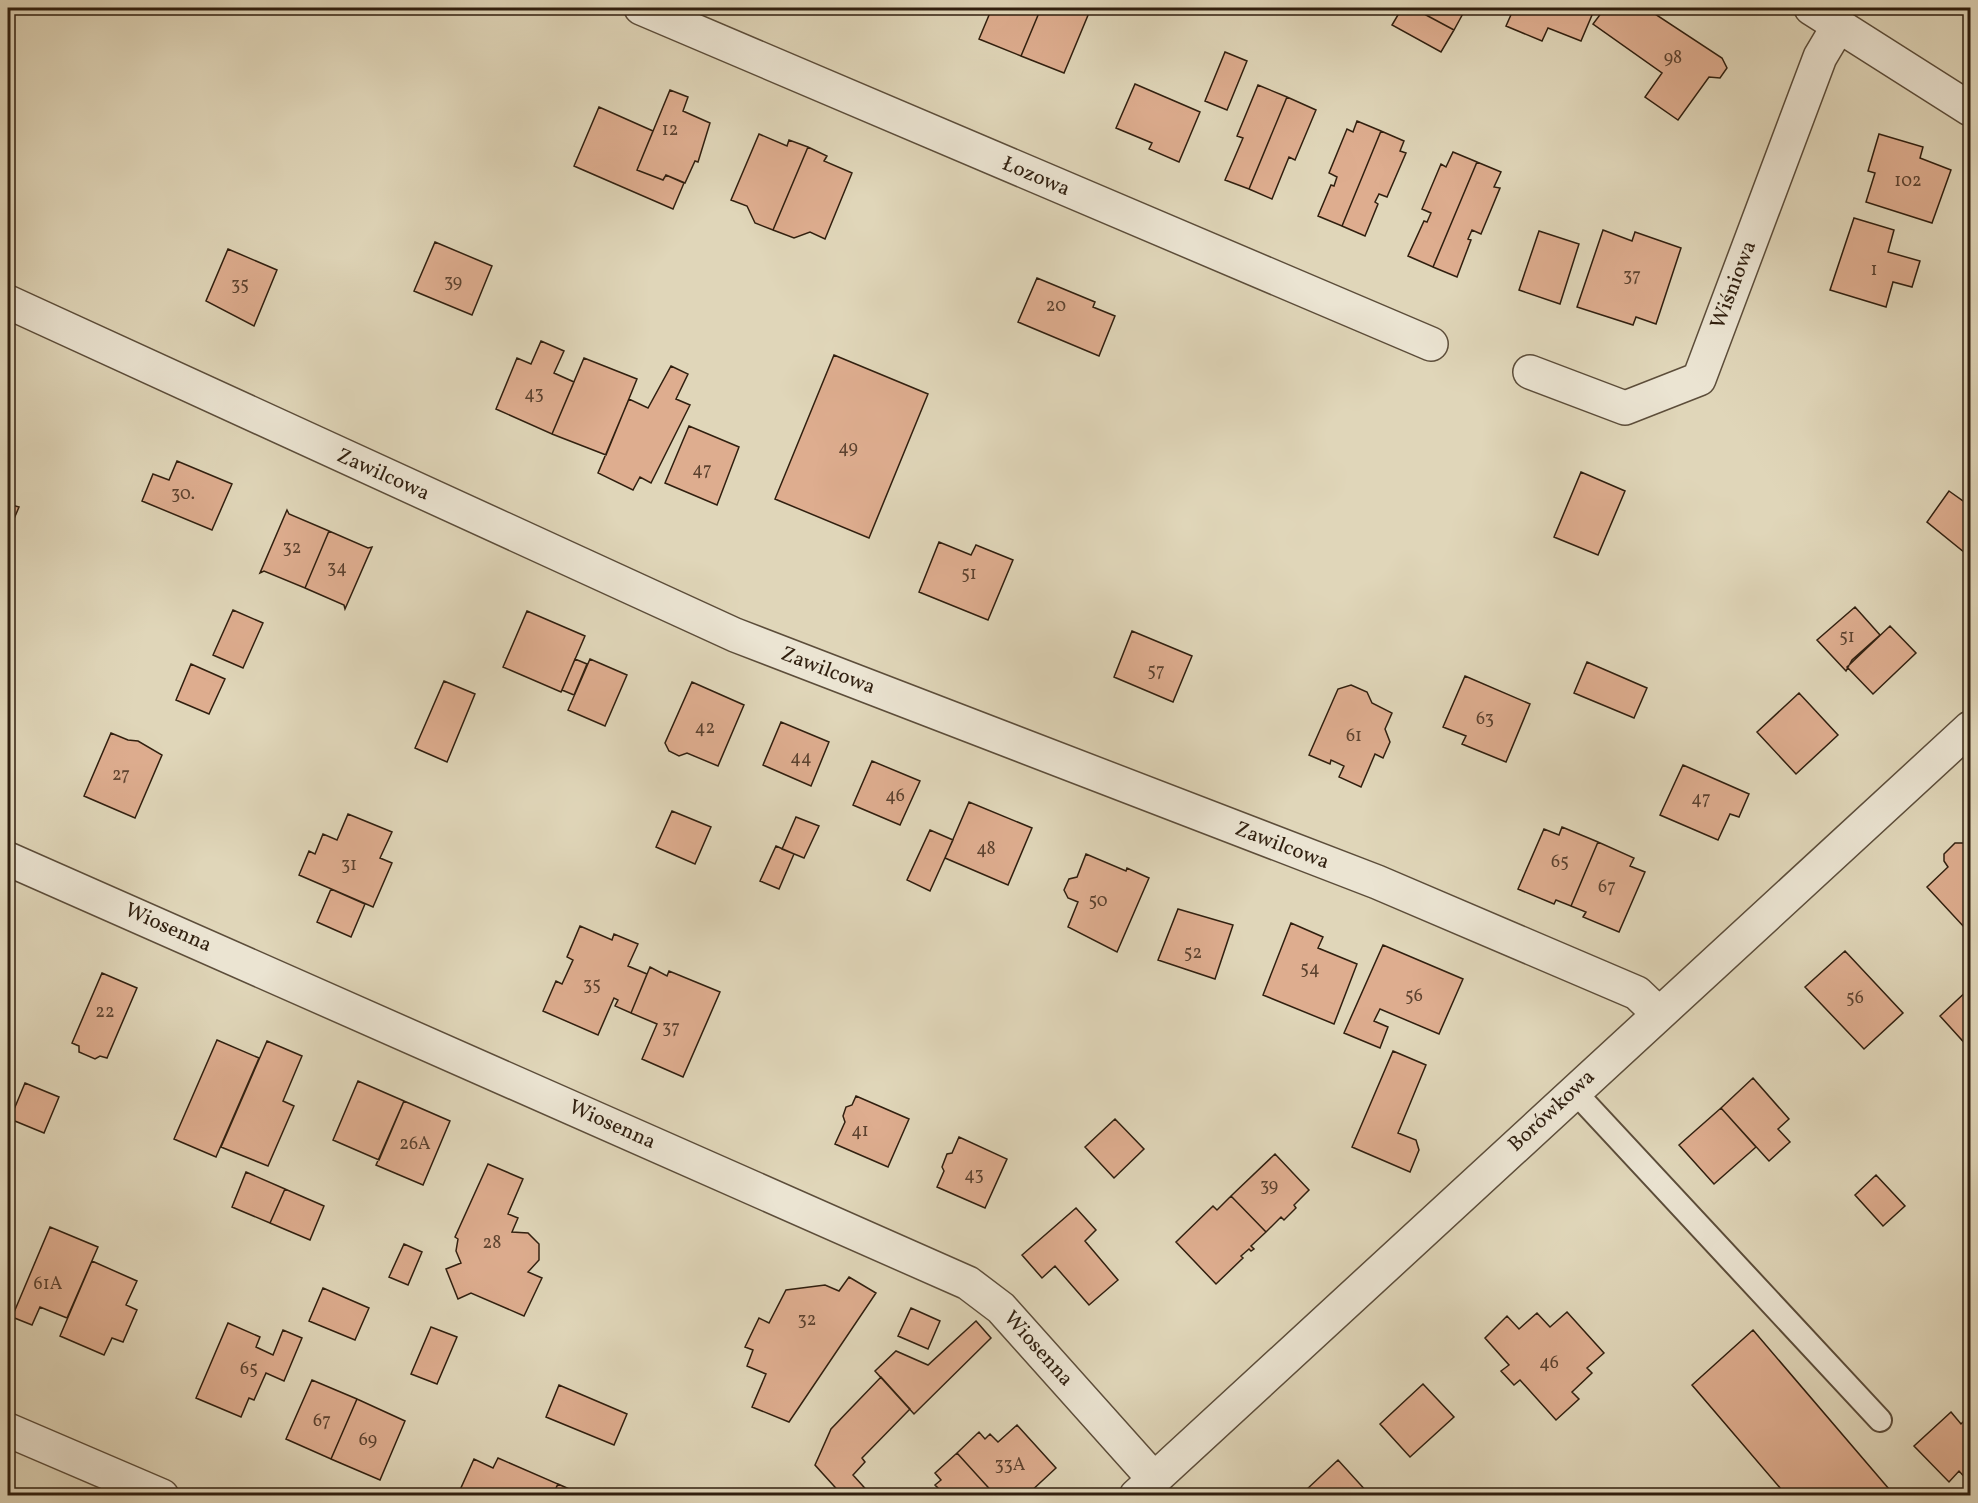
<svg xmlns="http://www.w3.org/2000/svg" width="1978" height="1503" viewBox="0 0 1978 1503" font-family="Vollkorn,serif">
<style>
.building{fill:#dead8f;stroke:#301f0f;stroke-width:1.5}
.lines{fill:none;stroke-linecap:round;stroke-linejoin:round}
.service-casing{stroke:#5c4d3a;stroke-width:26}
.minor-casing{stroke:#5c4d3a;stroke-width:36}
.service{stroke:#ebe4d2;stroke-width:22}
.minor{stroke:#ebe4d2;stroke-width:33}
.labels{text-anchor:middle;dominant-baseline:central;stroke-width:5;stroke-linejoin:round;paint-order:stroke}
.number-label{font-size:18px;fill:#5c422f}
.street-label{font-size:21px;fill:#301f0f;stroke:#ebe4d2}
</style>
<rect width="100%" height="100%" fill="#e0d6b9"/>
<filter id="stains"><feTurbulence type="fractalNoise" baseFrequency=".00333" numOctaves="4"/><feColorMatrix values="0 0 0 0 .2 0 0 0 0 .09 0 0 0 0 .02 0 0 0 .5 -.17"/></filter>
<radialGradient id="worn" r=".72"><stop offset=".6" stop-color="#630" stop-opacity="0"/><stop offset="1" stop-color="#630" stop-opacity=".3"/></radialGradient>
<path class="building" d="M 992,8 L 1041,8 L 1021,56 L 979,39 Z
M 1041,8 L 1091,8 L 1064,73 L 1021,56 Z
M 1402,8 L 1413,8 L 1454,30 L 1441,52 L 1392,25 Z
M 1413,8 L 1466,8 L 1454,30 Z
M 1514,8 L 1595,8 L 1581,41 L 1548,28 L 1542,41 L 1506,26 Z
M 1605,8 L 1646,8 L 1722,58 L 1727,68 L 1720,78 L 1709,77 L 1678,120 L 1645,97 L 1662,73 L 1593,24 Z
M 1225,52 L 1247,61 L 1227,110 L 1205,101 Z
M 1135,84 L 1200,112 L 1179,162 L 1149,149 L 1152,143 L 1116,128 Z
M 1258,85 L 1287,97 L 1249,189 L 1225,180 L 1243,138 L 1237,136 Z
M 670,90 L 688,97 L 683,111 L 710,123 L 698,162 L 695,161 L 685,183 L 666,175 L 663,180 L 637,170 Z
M 1287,97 L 1316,110 L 1295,160 L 1289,157 L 1272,199 L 1249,189 Z
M 599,107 L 653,131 L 637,170 L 663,180 L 666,175 L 684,183 L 673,209 L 574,166 Z
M 1357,121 L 1381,131 L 1342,226 L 1318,216 L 1331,185 L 1334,186 L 1337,177 L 1329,173 L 1347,129 L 1353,132 Z
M 1381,131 L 1404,141 L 1400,151 L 1406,153 L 1387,197 L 1379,194 L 1375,202 L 1378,204 L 1365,236 L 1342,226 Z
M 759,134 L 787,146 L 789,140 L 808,147 L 773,230 L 755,223 L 747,206 L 731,200 Z
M 1879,134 L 1923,147 L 1920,158 L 1951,170 L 1932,223 L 1866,202 L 1875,173 L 1868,171 Z
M 808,147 L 827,156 L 824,161 L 852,173 L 825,239 L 810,232 L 794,238 L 773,230 Z
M 1453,152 L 1477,162 L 1433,267 L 1408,256 L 1424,221 L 1427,222 L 1431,213 L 1422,209 L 1441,164 L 1446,167 Z
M 1477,162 L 1501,172 L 1494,187 L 1500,188 L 1481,234 L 1472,230 L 1468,239 L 1471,240 L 1457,277 L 1433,267 Z
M 1854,218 L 1894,230 L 1888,252 L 1920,261 L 1912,287 L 1893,282 L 1886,307 L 1830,290 Z
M 1603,230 L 1632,241 L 1635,232 L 1681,248 L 1656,324 L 1636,317 L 1633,325 L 1577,307 Z
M 1539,231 L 1579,244 L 1560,304 L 1519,290 Z
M 435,242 L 492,266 L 472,315 L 414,291 Z
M 228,249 L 277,270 L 254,326 L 206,301 Z
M 1037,278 L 1095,302 L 1093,307 L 1115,316 L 1099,356 L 1018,322 Z
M 541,341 L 564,351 L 554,373 L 574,382 L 552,434 L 496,409 L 517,358 L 531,364 Z
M 834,355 L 928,394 L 869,538 L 775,499 Z
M 584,358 L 637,379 L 606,455 L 552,434 Z
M 671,366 L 688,374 L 676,399 L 690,405 L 651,483 L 640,477 L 633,490 L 598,473 L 629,399 L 648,408 Z
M 689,426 L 739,447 L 717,505 L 665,483 Z
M 177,461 L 232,484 L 212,530 L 142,501 L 153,474 L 169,480 Z
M 1581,472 L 1625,491 L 1598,555 L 1554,537 Z
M 1949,491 L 1970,506 L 1970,557 L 1927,522 Z
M 8,497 L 10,498 L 8,504 L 19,507 L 8,533 Z
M 287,510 L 289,514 L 329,531 L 305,588 L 264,571 L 260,573 Z
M 329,531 L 368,548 L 372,547 L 345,609 L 344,605 L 305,588 Z
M 939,542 L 971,555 L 976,545 L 1013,560 L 988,620 L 919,592 Z
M 1855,607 L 1880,635 L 1852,660 L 1846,671 L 1817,640 Z
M 233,610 L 263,623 L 243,668 L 213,655 Z
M 527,611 L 585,636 L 561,692 L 503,667 Z
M 1890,626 L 1916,653 L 1873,694 L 1847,667 Z
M 1132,631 L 1192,656 L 1173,702 L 1114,677 Z
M 575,659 L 587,664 L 574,695 L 562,690 Z
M 590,659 L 627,675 L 605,726 L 568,710 Z
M 1587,662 L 1647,688 L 1634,718 L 1574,693 Z
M 191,664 L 225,679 L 209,714 L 176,700 Z
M 1465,676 L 1530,704 L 1506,762 L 1462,744 L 1466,736 L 1443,727 Z
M 444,681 L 475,694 L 447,762 L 415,748 Z
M 692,682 L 744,705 L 718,766 L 687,753 L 679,756 L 669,751 L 665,743 Z
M 1351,685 L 1367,692 L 1372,703 L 1392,713 L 1385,729 L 1390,742 L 1383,758 L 1375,754 L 1361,787 L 1339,777 L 1344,766 L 1331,760 L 1330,764 L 1309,755 L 1338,689 Z
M 1799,693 L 1838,735 L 1796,774 L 1757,732 Z
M 781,722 L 829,742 L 811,786 L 763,765 Z
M 111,733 L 128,740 L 138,741 L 162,755 L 135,818 L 84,796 Z
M 872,761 L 920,781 L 900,825 L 853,805 Z
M 1683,765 L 1749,794 L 1739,817 L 1730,814 L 1718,840 L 1660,815 Z
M 969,802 L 1032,828 L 1008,885 L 945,858 Z
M 672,811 L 711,827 L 695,864 L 656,847 Z
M 348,814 L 392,832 L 380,858 L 392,863 L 373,907 L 299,875 L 309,851 L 315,854 L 323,834 L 337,840 Z
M 796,817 L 819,826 L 804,858 L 782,849 Z
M 1562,827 L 1598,842 L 1571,906 L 1556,900 L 1554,904 L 1518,889 L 1544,829 L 1559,835 Z
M 930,830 L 953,840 L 930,891 L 907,880 Z
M 1598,842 L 1634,858 L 1630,866 L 1645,872 L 1619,932 L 1583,917 L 1586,912 L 1571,906 Z
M 1955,843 L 1963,843 L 1968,849 L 1970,847 L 1970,921 L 1964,927 L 1927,887 L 1948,867 L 1944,861 L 1944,854 Z
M 776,846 L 794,854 L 779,889 L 760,881 Z
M 1086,854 L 1126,871 L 1127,868 L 1149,878 L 1117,952 L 1068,927 L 1078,902 L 1068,898 L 1064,890 L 1069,879 L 1077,877 Z
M 331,889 L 365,904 L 351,937 L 317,922 Z
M 1178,909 L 1233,925 L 1215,979 L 1158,960 Z
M 1291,923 L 1323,937 L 1318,948 L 1357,964 L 1334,1024 L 1263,995 Z
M 580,926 L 612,940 L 614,934 L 638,944 L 628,966 L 647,974 L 631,1013 L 615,1006 L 618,1000 L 614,998 L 598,1035 L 543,1011 L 556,981 L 562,984 L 573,960 L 567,957 Z
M 1383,945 L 1463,979 L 1439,1034 L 1380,1009 L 1374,1021 L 1388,1027 L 1380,1048 L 1344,1033 Z
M 1845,951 L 1903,1013 L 1864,1049 L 1805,987 Z
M 650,967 L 667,976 L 669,971 L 720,992 L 683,1077 L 642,1059 L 657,1024 L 631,1013 Z
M 102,973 L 137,988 L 107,1058 L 100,1056 L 95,1059 L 79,1052 L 79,1046 L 72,1043 Z
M 1970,988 L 1970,1049 L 1940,1016 Z
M 217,1040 L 259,1058 L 216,1157 L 174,1139 Z
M 267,1041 L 302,1056 L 283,1101 L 294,1106 L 268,1166 L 221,1147 Z
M 1393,1051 L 1426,1065 L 1398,1133 L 1416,1140 L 1419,1150 L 1410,1172 L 1352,1147 Z
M 1753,1078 L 1789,1119 L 1778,1129 L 1790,1142 L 1769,1161 L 1721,1108 Z
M 358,1081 L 404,1101 L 379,1160 L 333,1140 Z
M 25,1083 L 59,1097 L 44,1133 L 10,1119 Z
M 856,1096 L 909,1119 L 888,1167 L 835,1144 L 845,1122 L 843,1116 L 846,1107 L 852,1105 Z
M 404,1101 L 450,1121 L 423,1185 L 376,1165 Z
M 1721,1108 L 1756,1147 L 1714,1184 L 1679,1145 Z
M 1115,1119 L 1144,1149 L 1114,1178 L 1085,1147 Z
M 959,1137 L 1007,1159 L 985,1208 L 937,1187 L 944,1171 L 942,1167 L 947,1154 L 952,1153 Z
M 1275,1154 L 1309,1190 L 1294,1205 L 1296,1208 L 1284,1220 L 1281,1217 L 1266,1232 L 1231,1196 Z
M 488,1164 L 523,1179 L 508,1214 L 518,1218 L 512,1232 L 528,1233 L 539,1244 L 539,1260 L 528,1272 L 542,1278 L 524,1316 L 471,1293 L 458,1299 L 446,1269 L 461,1263 L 456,1251 L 458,1239 L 455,1237 Z
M 246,1172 L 285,1189 L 270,1223 L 232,1207 Z
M 1876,1175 L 1905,1206 L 1883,1226 L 1855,1195 Z
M 285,1189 L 324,1206 L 310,1240 L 270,1223 Z
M 1231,1196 L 1266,1232 L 1251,1246 L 1254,1249 L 1251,1251 L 1249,1249 L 1241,1256 L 1243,1258 L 1216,1284 L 1176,1242 L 1213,1206 L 1217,1210 Z
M 1076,1208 L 1096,1230 L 1085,1241 L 1118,1280 L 1089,1305 L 1055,1266 L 1042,1278 L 1022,1255 Z
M 50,1227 L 98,1247 L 67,1318 L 40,1307 L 32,1325 L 12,1317 Z
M 404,1244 L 422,1252 L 408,1285 L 389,1277 Z
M 92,1261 L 137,1281 L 126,1305 L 137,1310 L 123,1342 L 112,1338 L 104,1355 L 60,1336 Z
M 849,1277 L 876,1293 L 789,1422 L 752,1407 L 766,1374 L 747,1366 L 753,1350 L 745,1347 L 759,1318 L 769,1323 L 786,1290 L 825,1285 L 839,1291 Z
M 323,1288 L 369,1308 L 355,1340 L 309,1321 Z
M 911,1308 L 940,1321 L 928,1349 L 898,1336 Z
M 1567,1312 L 1604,1353 L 1587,1368 L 1592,1373 L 1572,1392 L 1579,1399 L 1556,1420 L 1520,1380 L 1514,1385 L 1501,1371 L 1509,1365 L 1485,1338 L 1507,1316 L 1519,1329 L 1537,1313 L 1550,1327 Z
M 976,1321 L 991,1338 L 914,1414 L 875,1371 L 896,1351 L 928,1365 Z
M 228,1323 L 260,1337 L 256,1347 L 273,1355 L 283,1330 L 302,1338 L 284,1381 L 266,1373 L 254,1400 L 249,1398 L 241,1417 L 196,1398 Z
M 431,1327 L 457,1337 L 437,1384 L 411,1374 Z
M 1753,1330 L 1895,1496 L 1787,1496 L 1692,1385 Z
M 881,1377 L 910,1409 L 862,1458 L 865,1462 L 853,1475 L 872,1496 L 843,1496 L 815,1465 L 831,1429 Z
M 312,1380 L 357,1399 L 331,1459 L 286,1439 Z
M 1423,1384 L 1454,1417 L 1410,1457 L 1380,1424 Z
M 559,1385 L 627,1414 L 614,1445 L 546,1417 Z
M 357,1399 L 405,1421 L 380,1480 L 331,1459 Z
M 1951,1412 L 1961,1424 L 1970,1415 L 1970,1483 L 1959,1471 L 1949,1482 L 1914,1446 Z
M 1017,1425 L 1056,1468 L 1028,1494 L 1024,1490 L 1018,1496 L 996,1496 L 957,1453 L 979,1432 L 985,1439 L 990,1434 L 998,1442 Z
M 957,1453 L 996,1496 L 940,1496 L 943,1493 L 935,1485 L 941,1480 L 935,1473 Z
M 498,1458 L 558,1484 L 552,1496 L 471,1496 L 460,1490 L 474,1459 L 493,1468 Z
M 1338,1460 L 1368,1493 L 1370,1491 L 1375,1496 L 1311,1496 L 1306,1490 Z
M 558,1484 L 585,1496 L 552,1496 Z"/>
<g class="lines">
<g class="service-casing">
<path id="service" d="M 1574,1091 L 1880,1420"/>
</g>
<g class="minor-casing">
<path id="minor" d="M 641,8 L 1431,344
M 1811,8 L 1970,109
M 8,302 L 735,635 L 1377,882 L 1637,993 L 1658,1013
M 1530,372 L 1625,408 L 1699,379 L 1820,57 L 1839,25
M 8,859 L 968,1283 L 1001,1308 L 1154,1479
M 8,1430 L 162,1496
M 1136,1496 L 1970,728"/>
</g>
<use href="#service" class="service"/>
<use href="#minor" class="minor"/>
</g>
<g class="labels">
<g class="number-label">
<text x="1673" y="58">98</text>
<text x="670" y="130">12</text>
<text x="1908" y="181">102</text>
<text x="1874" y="270">1</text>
<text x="1632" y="276">37</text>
<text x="453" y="282">39</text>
<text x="240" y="285">35</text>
<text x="1056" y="306">20</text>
<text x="534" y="394">43</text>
<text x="848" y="448">49</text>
<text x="702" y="470">47</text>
<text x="183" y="494">30.</text>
<text x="292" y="548">32</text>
<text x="337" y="568">34</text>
<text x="969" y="574">51</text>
<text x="1847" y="637">51</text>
<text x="1156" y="671">57</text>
<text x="1485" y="719">63</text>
<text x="705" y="728">42</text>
<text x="1354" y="736">61</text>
<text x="801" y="758">44</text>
<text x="121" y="775">27</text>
<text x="895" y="796">46</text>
<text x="1701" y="799">47</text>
<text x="986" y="849">48</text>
<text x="1560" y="862">65</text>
<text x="349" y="865">31</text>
<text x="1607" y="887">67</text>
<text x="1098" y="901">50</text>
<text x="1193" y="953">52</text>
<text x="1310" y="969">54</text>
<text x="592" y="985">35</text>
<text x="1414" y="996">56</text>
<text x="1855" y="998">56</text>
<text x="105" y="1012">22</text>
<text x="671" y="1028">37</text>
<text x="860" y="1131">41</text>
<text x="415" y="1144">26A</text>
<text x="974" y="1175">43</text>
<text x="1269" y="1186">39</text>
<text x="492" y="1243">28</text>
<text x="48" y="1284">61A</text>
<text x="807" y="1320">32</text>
<text x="1549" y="1363">46</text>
<text x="249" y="1369">65</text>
<text x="322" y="1421">67</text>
<text x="368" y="1440">69</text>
<text x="1010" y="1465">33A</text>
</g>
<g class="street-label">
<text transform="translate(1036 177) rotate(23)">Łozowa</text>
<text transform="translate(1734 285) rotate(-69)">Wiśniowa</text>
<text transform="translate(383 475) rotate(24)">Zawilcowa</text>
<text transform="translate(828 671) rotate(21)">Zawilcowa</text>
<text transform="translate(1282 846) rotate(21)">Zawilcowa</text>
<text transform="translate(168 928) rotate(24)">Wiosenna</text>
<text transform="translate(1552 1111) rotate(-43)">Borówkowa</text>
<text transform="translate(612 1125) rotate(24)">Wiosenna</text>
<text transform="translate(1038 1349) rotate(48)">Wiosenna</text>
</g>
</g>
<rect width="1978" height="1503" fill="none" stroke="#e0d6b9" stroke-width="30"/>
<rect x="9" y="9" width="1960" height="1485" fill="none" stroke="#301f0f" stroke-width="3"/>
<rect x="15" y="15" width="1948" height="1473" fill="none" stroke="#301f0f" stroke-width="1.5"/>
<rect width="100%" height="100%" filter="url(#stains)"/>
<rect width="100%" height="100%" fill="url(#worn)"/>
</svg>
